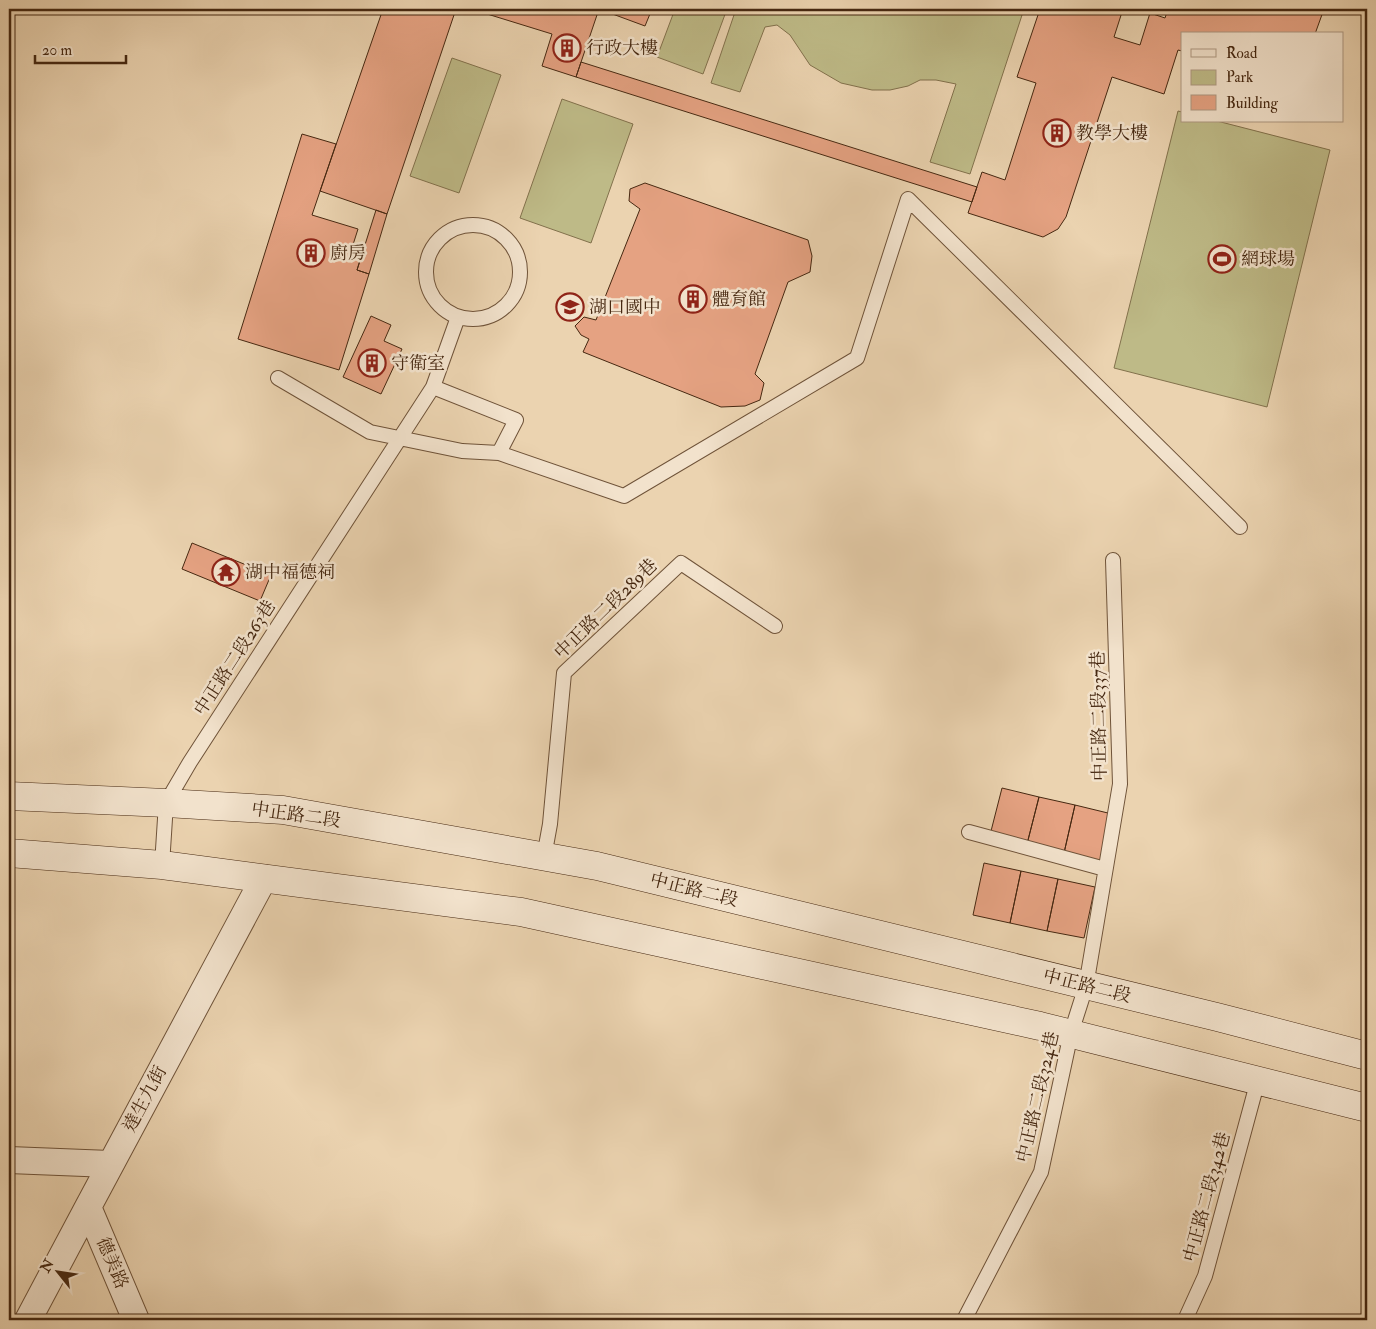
<svg xmlns="http://www.w3.org/2000/svg" width="1376" height="1329" viewBox="0 0 1376 1329" font-family="'IM FELL Double Pica','Noto Serif TC',serif">
<style>
.green{fill:#beba87;stroke:#82714c}
.building{fill:#e5a282;stroke:#462811}
.lines{fill:none;stroke-linecap:round;stroke-linejoin:round}
.lane-casing{stroke:#6f5339;stroke-width:16}
.street-casing{stroke:#6f5339;stroke-width:28}
.secondary-casing{stroke:#462811;stroke-width:29}
.lane{stroke:#f2e2cc;stroke-width:14}
.street{stroke:#f2e2cc;stroke-width:26}
.secondary{stroke:#f2e2cc;stroke-width:28}
.labels{text-anchor:middle;dominant-baseline:central;stroke-width:5;stroke-linejoin:round;paint-order:stroke}
.poi-label{font-size:18px;fill:#462811;stroke:#f2e2cc;text-anchor:start}
.street-label{font-size:18px;fill:#462811;stroke:#f2e2cc}
</style>
<rect width="100%" height="100%" fill="#ebd3b0"/>
<filter id="stains"><feTurbulence type="fractalNoise" baseFrequency=".004" numOctaves="4"/><feColorMatrix values="0 0 0 0 .2 0 0 0 0 .09 0 0 0 0 .02 0 0 0 .5 -.17"/></filter>
<radialGradient id="worn" r=".72"><stop offset=".6" stop-color="#630" stop-opacity="0"/><stop offset="1" stop-color="#630" stop-opacity=".3"/></radialGradient>
<path class="green" d="M 675,9 L 727,9 L 703,74 L 657,57 Z
M 736,9 L 1024,9 L 970,174 L 930,162 L 956,84 L 936,80 L 920,80 L 908,86 L 890,90 L 872,90 L 841,83 L 810,65 L 790,35 L 777,25 L 765,27 L 740,92 L 711,83 Z
M 452,58 L 501,75 L 459,193 L 410,176 Z
M 562,99 L 633,124 L 591,243 L 520,218 Z
M 1178,111 L 1182,112 L 1182,121 L 1217,121 L 1330,150 L 1267,407 L 1114,368 Z"/>
<path class="building" d="M 383,9 L 456,9 L 387,214 L 320,191 Z
M 471,9 L 599,9 L 576,77 L 542,66 L 552,34 Z
M 599,9 L 652,9 L 645,26 Z
M 1040,9 L 1123,9 L 1114,37 L 1140,45 L 1150,13 L 1165,18 L 1168,9 L 1324,9 L 1315,34 L 1182,34 L 1182,51 L 1178,50 L 1164,94 L 1112,77 L 1066,217 L 1058,229 L 1043,237 L 968,213 L 982,172 L 1005,180 L 1036,83 L 1017,77 Z
M 581,62 L 977,187 L 972,202 L 576,77 Z
M 302,134 L 336,144 L 312,215 L 358,229 L 351,251 L 362,254 L 357,270 L 369,274 L 339,370 L 238,339 Z
M 645,183 L 808,240 L 812,256 L 810,272 L 788,282 L 755,374 L 764,383 L 760,400 L 745,406 L 721,407 L 583,352 L 589,339 L 581,335 L 575,326 L 584,317 L 596,320 L 640,209 L 629,201 L 630,189 Z
M 376,210 L 387,214 L 369,274 L 357,270 Z
M 371,316 L 391,325 L 384,341 L 402,349 L 381,394 L 343,377 Z
M 192,543 L 271,575 L 260,601 L 182,569 Z
M 1002,788 L 1039,797 L 1027,844 L 990,835 Z
M 1039,797 L 1075,805 L 1064,853 L 1027,844 Z
M 1075,805 L 1112,814 L 1101,862 L 1064,853 Z
M 984,863 L 1021,871 L 1010,923 L 973,915 Z
M 1021,871 L 1058,879 L 1047,931 L 1010,923 Z
M 1058,879 L 1095,887 L 1084,938 L 1047,931 Z"/>
<g class="lines">
<g class="lane-casing">
<path id="lane" d="M426 272a47 47 0 1 1 94 0a47 47 0 1 1-94 0Z
M 278,378 L 370,432 L 462,451 L 499,453
M 433,387 L 516,420 L 499,453 L 624,496 L 857,358 L 908,199 L 1240,527
M 969,832 L 1105,869
M 544,857 L 550,824 L 564,673 L 681,563 L 775,626
M 162,865 L 166,803 L 190,762 L 433,387 L 458,317
M 964,1320 L 1041,1172 L 1071,1033 L 1086,986 L 1120,784 L 1113,560
M 1185,1320 L 1205,1276 L 1258,1080"/>
</g>
<g class="street-casing">
<path id="street" d="M 9,1160 L 110,1164
M 88,1207 L 136,1320
M 28,1320 L 88,1207 L 264,878"/>
</g>
<g class="secondary-casing">
<path id="secondary" d="M 9,796 L 166,803 L 283,810 L 597,866 L 1217,1017 L 1367,1056
M 9,853 L 162,865 L 521,912 L 1040,1026 L 1367,1108"/>
</g>
<use href="#lane" class="lane"/>
<use href="#street" class="street"/>
<use href="#secondary" class="secondary"/>
</g>
<defs>
<g id="building-ring" transform="scale(1.4375)"><circle r="9.5" fill="#f2e2cc" stroke="#8f2418" stroke-width="1.5"/><path d="M-4-6H4V6H1V3H-1V6H-4ZM-2.5-4.3h1.7v1.8h-1.7ZM.8-4.3h1.7v1.8H.8ZM-2.5-1h1.7V.8h-1.7ZM.8-1h1.7V.8H.8Z" fill="#8f2418"/></g>
<g id="stadium-ring" transform="scale(1.4375)"><circle r="9.5" fill="#f2e2cc" stroke="#8f2418" stroke-width="1.5"/><path d="M0-5a6.5 5 0 1 0 0 10a6.5 5 0 1 0 0-10ZM-3.5-1.8h7v3.6h-7Z" fill="#8f2418"/></g>
<g id="school-ring" transform="scale(1.4375)"><circle r="9.5" fill="#f2e2cc" stroke="#8f2418" stroke-width="1.5"/><path d="M0-5L7-2L0 1L-7-2ZM-4 1L0 2.5L4 1V4Q0 6-4 4Z" fill="#8f2418"/></g>
<g id="temple-ring" transform="scale(1.4375)"><circle r="9.5" fill="#f2e2cc" stroke="#8f2418" stroke-width="1.5"/><path d="M0-6L5-2H3V0L6.5 2.5H4V6H1.5V3h-3V6H-4V2.5H-6.5L-3 0V-2H-5Z" fill="#8f2418"/></g>
</defs>
<g fill-rule="evenodd">
<use href="#building-ring" x="567" y="48"/>
<use href="#building-ring" x="1057" y="133"/>
<use href="#building-ring" x="311" y="253"/>
<use href="#stadium-ring" x="1222" y="259"/>
<use href="#building-ring" x="693" y="299"/>
<use href="#school-ring" x="570" y="307"/>
<use href="#building-ring" x="372" y="363"/>
<use href="#temple-ring" x="226" y="572"/>
</g>
<g class="labels">
<g class="poi-label">
<text x="586" y="48">行政大樓</text>
<text x="1076" y="133">教學大樓</text>
<text x="330" y="253">廚房</text>
<text x="1241" y="259">網球場</text>
<text x="712" y="299">體育館</text>
<text x="589" y="307">湖口國中</text>
<text x="391" y="363">守衛室</text>
<text x="245" y="572">湖中福德祠</text>
</g>
<g class="street-label">
<text transform="translate(606 609) rotate(-44)">中正路二段289巷</text>
<text transform="translate(235 658) rotate(-57)">中正路二段263巷</text>
<text transform="translate(1099 716) rotate(-91)">中正路二段337巷</text>
<text transform="translate(296 815) rotate(8)">中正路二段</text>
<text transform="translate(694 890) rotate(14)">中正路二段</text>
<text transform="translate(1087 986) rotate(14)">中正路二段</text>
<text transform="translate(1038 1097) rotate(-77)">中正路二段324巷</text>
<text transform="translate(145 1099) rotate(-62)">達生九街</text>
<text transform="translate(1207 1197) rotate(-75)">中正路二段342巷</text>
<text transform="translate(112 1263) rotate(67)">德美路</text>
</g>
</g>
<rect width="1376" height="1329" fill="none" stroke="#ebd3b0" stroke-width="30"/>
<rect x="10" y="10" width="1356" height="1309" fill="none" stroke="#462811" stroke-width="2.5"/>
<rect x="15" y="15" width="1346" height="1299" fill="none" stroke="#462811"/>
<rect x="1181" y="32" width="162" height="90" fill="#f2e2cc" stroke="#ad9881"/>
<rect x="1191" y="49" width="25" height="8" fill="#f2e2cc" stroke="#ad9881"/>
<text x="1226" y="58" font-size="15" fill="#462811">Road</text>
<rect x="1191" y="70" width="25" height="15" fill="#beba87" stroke="#ad9881"/>
<text x="1226" y="82" font-size="15" fill="#462811">Park</text>
<rect x="1191" y="95" width="25" height="15" fill="#e5a282" stroke="#ad9881"/>
<text x="1226" y="108" font-size="15" fill="#462811">Building</text>
<g transform="translate(58 1272) rotate(300)" stroke="#f2e2cc" stroke-width="4" paint-order="stroke">
<path d="M0-4L9 19L0 12L-9 19Z" fill="#462811"/>
<text y="-8" font-size="14" font-weight="bold" text-anchor="middle" fill="#462811">N</text>
</g>
<path d="M35 55v8h91v-8" fill="none" stroke="#462811" stroke-width="2.5"/>
<text x="42" y="55" font-size="15" fill="#462811" stroke="#f2e2cc" stroke-width="4" paint-order="stroke">20 m</text>
<rect width="100%" height="100%" filter="url(#stains)"/>
<rect width="100%" height="100%" fill="url(#worn)"/>
</svg>
